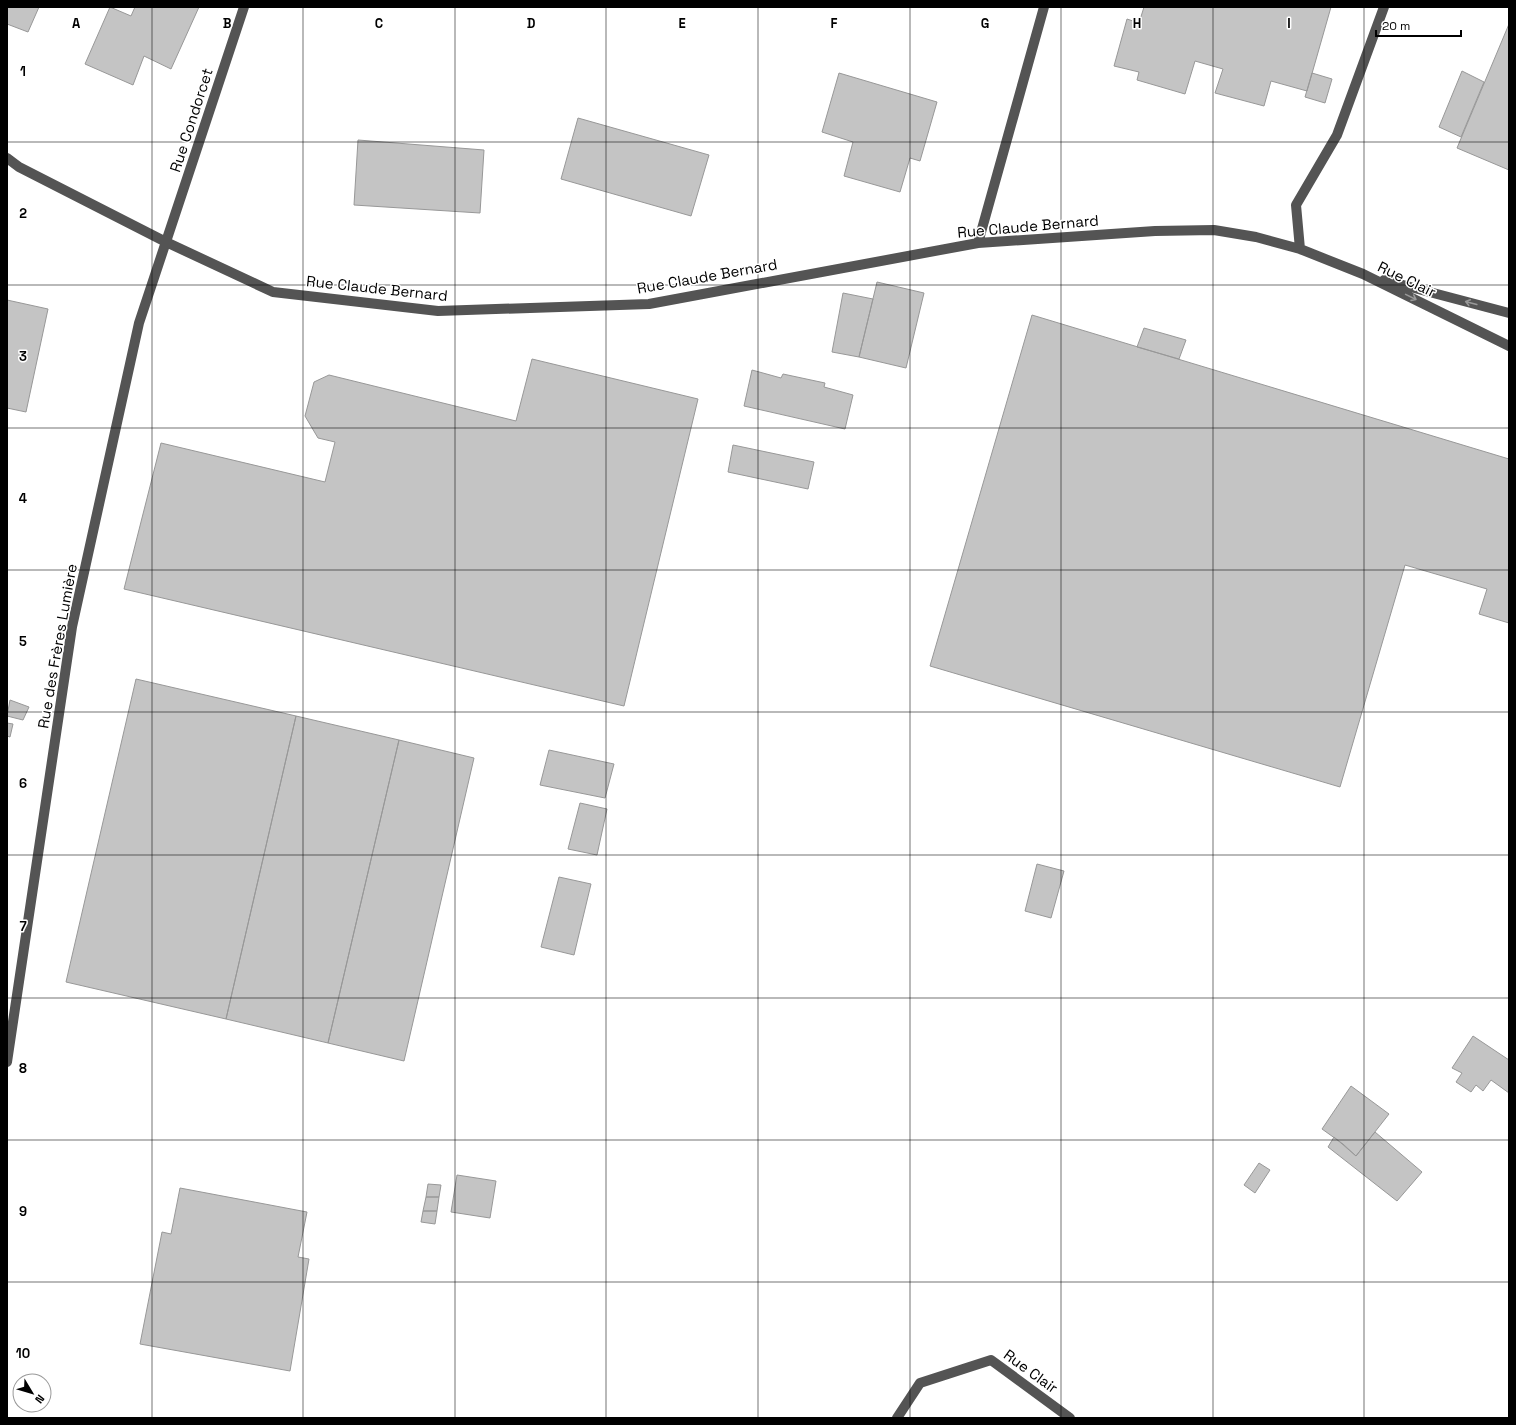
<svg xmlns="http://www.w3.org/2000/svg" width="1516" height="1425" viewBox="0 0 1516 1425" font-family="'Space Grotesk',sans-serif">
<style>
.building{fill:#c4c4c4;stroke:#989898}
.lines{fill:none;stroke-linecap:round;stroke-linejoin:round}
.minor{stroke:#545454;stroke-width:10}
.oneway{stroke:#989898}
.grid{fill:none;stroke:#000;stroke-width:1;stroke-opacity:0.55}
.labels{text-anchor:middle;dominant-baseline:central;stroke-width:3;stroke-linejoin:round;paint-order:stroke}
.street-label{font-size:15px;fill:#000;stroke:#fff}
.grid-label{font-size:13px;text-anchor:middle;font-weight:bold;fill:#000;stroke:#fff;stroke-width:3;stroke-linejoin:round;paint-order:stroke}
</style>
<rect width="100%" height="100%" fill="#fff"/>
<path class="building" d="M 7,7 L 39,7 L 28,32 L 7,24 Z
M 110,7 L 131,16 L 135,7 L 199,7 L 171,69 L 144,56 L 133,85 L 85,64 Z
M 1144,7 L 1331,7 L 1307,91 L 1271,81 L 1264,106 L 1215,93 L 1223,69 L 1195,61 L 1185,94 L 1137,80 L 1139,72 L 1114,66 L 1127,19 L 1139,23 Z
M 1509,24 L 1509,170 L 1457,148 Z
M 1462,71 L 1484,82 L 1461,137 L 1439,127 Z
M 839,73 L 937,102 L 920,161 L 910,158 L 900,192 L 844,176 L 853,142 L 822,132 Z
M 1312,73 L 1332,79 L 1325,103 L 1305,97 Z
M 578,118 L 709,155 L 691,216 L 561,179 Z
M 358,140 L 484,150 L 480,213 L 354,205 Z
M 877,282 L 924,293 L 906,368 L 859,357 Z
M 843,293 L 873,299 L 859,357 L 832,352 Z
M 7,300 L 48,309 L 26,412 L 7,408 Z
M 1032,315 L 1509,459 L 1509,623 L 1479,614 L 1487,589 L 1405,565 L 1340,787 L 930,666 Z
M 1144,328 L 1186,340 L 1179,359 L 1137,347 Z
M 532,359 L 698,399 L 624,706 L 124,589 L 161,443 L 325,482 L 335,442 L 318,438 L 305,416 L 314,382 L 329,375 L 516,421 Z
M 752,370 L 781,378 L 783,374 L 825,383 L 824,387 L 853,395 L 845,429 L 744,406 Z
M 733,445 L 814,462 L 808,489 L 728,472 Z
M 136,679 L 296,716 L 226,1019 L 66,982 Z
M 10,700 L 29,707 L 23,720 L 7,716 Z
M 296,716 L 399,740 L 328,1043 L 226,1019 Z
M 7,723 L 13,724 L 10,737 L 7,736 Z
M 399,740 L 474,758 L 404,1061 L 328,1043 Z
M 549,750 L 614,764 L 605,798 L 540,785 Z
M 580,803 L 607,809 L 597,855 L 568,849 Z
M 1037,864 L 1064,871 L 1051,918 L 1025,911 Z
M 559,877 L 591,884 L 574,955 L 541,947 Z
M 1473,1036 L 1509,1060 L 1509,1093 L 1491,1080 L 1483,1091 L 1476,1085 L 1471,1092 L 1456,1082 L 1462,1073 L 1452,1068 Z
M 1351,1086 L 1389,1114 L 1356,1156 L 1343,1144 L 1322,1129 Z
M 1375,1132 L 1422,1172 L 1397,1201 L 1328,1147 L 1334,1137 L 1356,1156 Z
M 1259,1163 L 1270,1170 L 1255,1193 L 1244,1185 Z
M 457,1175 L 496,1181 L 490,1218 L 451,1212 Z
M 428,1184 L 441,1185 L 439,1197 L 426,1197 Z
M 180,1188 L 307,1212 L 298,1257 L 309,1259 L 290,1371 L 140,1344 L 162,1232 L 171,1234 Z
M 426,1197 L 439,1197 L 437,1211 L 423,1211 Z
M 423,1211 L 437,1211 L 435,1224 L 421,1222 Z"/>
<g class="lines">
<path class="minor" d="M 7,158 L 19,167 L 166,242 L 273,292 L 438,311 L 649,304 L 978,243 L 1155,231 L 1214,230 L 1256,237 L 1300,249 L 1363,274 L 1509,346
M 978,243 L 1044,7
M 1300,249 L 1296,205 L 1337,135 L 1384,7
M 1384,280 L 1509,313
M 7,1062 L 72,627 L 139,323 L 244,7
M 897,1418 L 920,1383 L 991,1360 L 1070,1418"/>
</g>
<defs><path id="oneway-shaft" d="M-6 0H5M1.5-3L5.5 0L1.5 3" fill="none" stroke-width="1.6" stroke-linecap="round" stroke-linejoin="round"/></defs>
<g class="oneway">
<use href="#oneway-shaft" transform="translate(1411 297) rotate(26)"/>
<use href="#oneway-shaft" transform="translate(1471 303) rotate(-165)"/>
</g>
<path class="grid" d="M 152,7 L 152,1418M 303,7 L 303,1418M 455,7 L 455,1418M 606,7 L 606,1418M 758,7 L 758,1418M 910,7 L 910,1418M 1061,7 L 1061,1418M 1213,7 L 1213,1418M 1364,7 L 1364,1418M 7,142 L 1509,142M 7,285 L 1509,285M 7,428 L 1509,428M 7,570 L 1509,570M 7,712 L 1509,712M 7,855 L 1509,855M 7,998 L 1509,998M 7,1140 L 1509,1140M 7,1282 L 1509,1282"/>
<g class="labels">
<g class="street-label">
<text transform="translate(191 120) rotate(-72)">Rue Condorcet</text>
<text transform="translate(1028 226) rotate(-5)">Rue Claude Bernard</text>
<text transform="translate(707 276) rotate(-10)">Rue Claude Bernard</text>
<text transform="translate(1407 279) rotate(26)">Rue Clair</text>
<text transform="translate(377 288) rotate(6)">Rue Claude Bernard</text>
<text transform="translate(57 646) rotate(-80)">Rue des Frères Lumière</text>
<text transform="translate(1031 1371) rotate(36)">Rue Clair</text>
</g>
</g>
<g class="grid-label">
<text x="76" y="28">A</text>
<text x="227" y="28">B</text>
<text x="379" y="28">C</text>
<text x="531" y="28">D</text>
<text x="682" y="28">E</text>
<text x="834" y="28">F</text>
<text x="985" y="28">G</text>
<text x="1137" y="28">H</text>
<text x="1289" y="28">I</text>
<text x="23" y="76">1</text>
<text x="23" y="218">2</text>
<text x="23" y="361">3</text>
<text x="23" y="503">4</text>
<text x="23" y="646">5</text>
<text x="23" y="788">6</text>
<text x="23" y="931">7</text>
<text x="23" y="1073">8</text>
<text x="23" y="1216">9</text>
<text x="23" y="1358">10</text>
</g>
<rect width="1516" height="1425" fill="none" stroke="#000000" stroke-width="16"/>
<g transform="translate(32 1393) rotate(128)"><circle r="19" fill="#ffffff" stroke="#999999"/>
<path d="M0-3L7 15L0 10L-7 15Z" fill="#000000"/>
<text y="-6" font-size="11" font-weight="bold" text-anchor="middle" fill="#000000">N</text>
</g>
<path d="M1376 30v6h85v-6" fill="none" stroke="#000000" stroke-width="2"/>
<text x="1382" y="30" font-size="12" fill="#000000" stroke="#ffffff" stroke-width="3" paint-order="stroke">20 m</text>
</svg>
